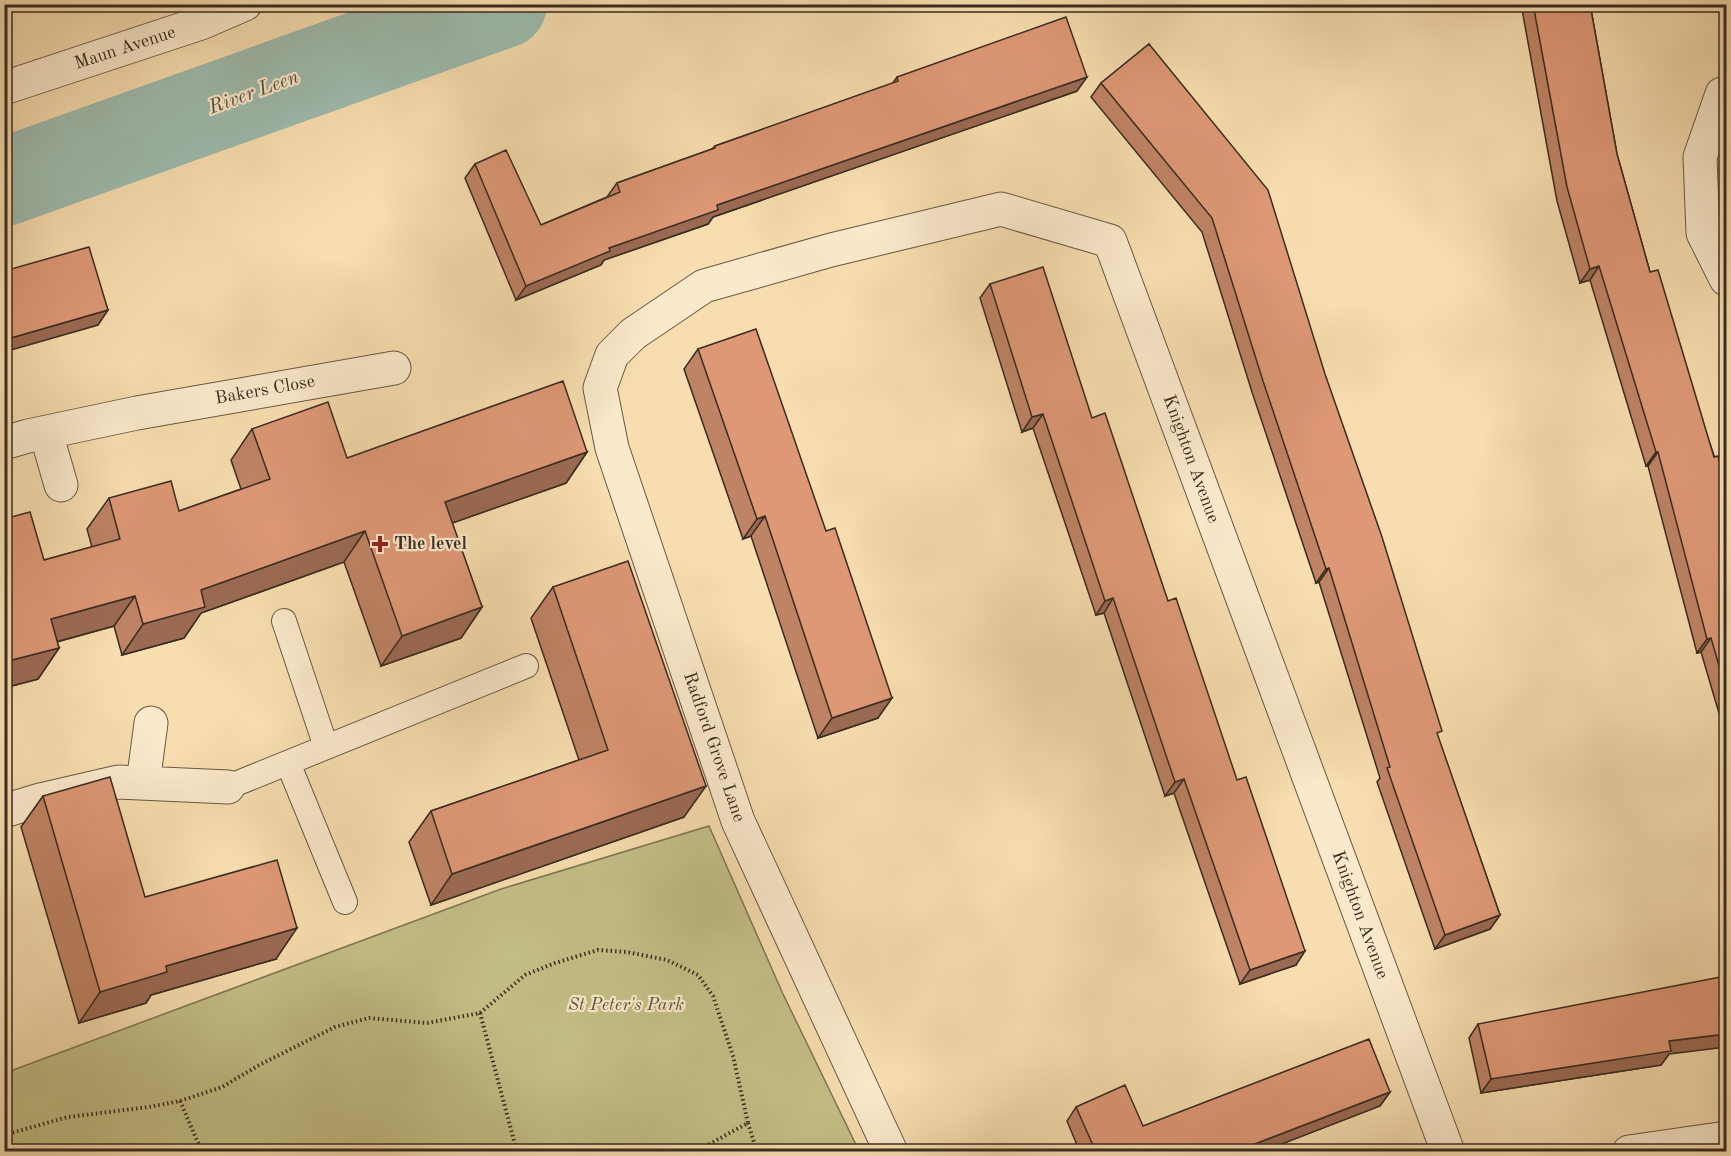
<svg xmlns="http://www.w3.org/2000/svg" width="1731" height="1156" viewBox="0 0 1731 1156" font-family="'Old Standard TT',serif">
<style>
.green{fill:#c3bf86;stroke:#7e7654;stroke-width:1.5}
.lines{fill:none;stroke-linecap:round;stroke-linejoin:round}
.river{stroke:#9dbbad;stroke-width:88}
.lane-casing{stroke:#685844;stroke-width:26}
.street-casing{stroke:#685844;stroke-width:35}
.path{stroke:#392c21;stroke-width:4;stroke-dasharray:1.5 3;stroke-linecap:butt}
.lane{stroke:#fae9cb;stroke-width:24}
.street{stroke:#fae9cb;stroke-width:33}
.wall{fill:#bf8365;stroke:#392c21;stroke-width:1.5}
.shaded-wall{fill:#9b6a53;stroke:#392c21;stroke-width:1.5}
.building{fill:#de9876;stroke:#392c21;stroke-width:1.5}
.poi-dot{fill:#8f2418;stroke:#fae9cb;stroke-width:2}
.labels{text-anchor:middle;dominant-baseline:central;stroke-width:4.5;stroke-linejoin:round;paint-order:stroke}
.street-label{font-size:18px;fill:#392c21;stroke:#fae9cb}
.poi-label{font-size:18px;font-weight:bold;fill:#392c21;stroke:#fae9cb;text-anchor:start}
.park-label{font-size:18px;font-style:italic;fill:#5c513a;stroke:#fae9cb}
.water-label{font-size:20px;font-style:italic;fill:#525044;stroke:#fae9cb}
</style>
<rect width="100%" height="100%" fill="#f7ddaf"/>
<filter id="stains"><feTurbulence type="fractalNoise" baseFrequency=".00333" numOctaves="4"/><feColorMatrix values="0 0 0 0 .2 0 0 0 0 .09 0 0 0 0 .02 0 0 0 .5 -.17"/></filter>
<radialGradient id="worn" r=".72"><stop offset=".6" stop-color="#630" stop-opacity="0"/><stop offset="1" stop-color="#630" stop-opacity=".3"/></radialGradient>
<path class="green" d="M 709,826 L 783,994 L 859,1151 L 5,1151 L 5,1073 L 501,889 Z"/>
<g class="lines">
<path class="river" d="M 4,182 L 503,4"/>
<g class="lane-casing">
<path id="lane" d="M 284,621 L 326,747
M 288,763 L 345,902
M 228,787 L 526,666"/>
</g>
<g class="street-casing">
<path id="street" d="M 4,88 L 201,23 L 245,4
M 1726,93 L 1722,94 L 1700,157 L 1703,233 L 1726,279
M 46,433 L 61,485
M 4,443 L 28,436 L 137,413 L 394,368
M 143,783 L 151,723
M 4,811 L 40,800 L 118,782 L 228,787
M 891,1152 L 738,821 L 612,448 L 600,388 L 612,355 L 633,334 L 704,286 L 831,250 L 1001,209 L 1110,241 L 1448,1152
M 1629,1152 L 1726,1138"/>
</g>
<path class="path" d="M 480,1013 L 517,1152
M 180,1101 L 202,1152
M 748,1123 L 757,1152
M 4,1135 L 68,1117 L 149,1107 L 180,1101 L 222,1087 L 261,1064 L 335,1027 L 369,1018 L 427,1023 L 480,1013 L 525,975 L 555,963 L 598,950 L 627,952 L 667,960 L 698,975 L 713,996 L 733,1056 L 748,1123 L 695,1152"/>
<use href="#lane" class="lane"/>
<use href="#street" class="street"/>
</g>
<path class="wall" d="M 1521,4 L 1590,4 L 1617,154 L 1650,272 L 1726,490 L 1726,737 L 1701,652 L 1697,653 L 1648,466 L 1646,466 L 1590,280 L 1580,283 L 1557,201 Z
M 1149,44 L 1438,737 L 1500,915 L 1490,929 L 1435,949 L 1377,782 L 1380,778 L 1319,582 L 1316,583 L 1252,392 L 1202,232 L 1091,97 L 1101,83 Z
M 897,77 L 1077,91 L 713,217 L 708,224 L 604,260 L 601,265 L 516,300 L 465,178 L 475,164 L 541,225 L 607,197 L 617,183 L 712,149 L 715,146 L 892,84 Z
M 990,284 L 1092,418 L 1168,601 L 1296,965 L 1240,984 L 1174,793 L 1165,796 L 1104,613 L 1096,615 L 1033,428 L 1022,432 L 980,298 Z
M 698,349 L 878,718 L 818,738 L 751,536 L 743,539 L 684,369 Z
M 252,429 L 347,458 L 587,452 L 566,483 L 452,523 L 482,607 L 461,638 L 381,666 L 344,562 L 201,613 L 184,638 L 122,655 L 114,626 L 57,642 L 59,648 L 38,679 L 4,688 L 4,519 L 44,560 L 92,547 L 87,529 L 109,498 L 179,511 L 241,489 L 231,460 Z
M 553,587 L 684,817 L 431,905 L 409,842 L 431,811 L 579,760 L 531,618 Z
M 43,796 L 145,897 L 276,959 L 151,995 L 146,1003 L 79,1023 L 21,827 Z
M 1478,1024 L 1669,1054 L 1661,1065 L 1481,1093 L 1469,1038 Z
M 1390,1092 L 1380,1106 L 1261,1152 L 1080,1152 L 1067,1121 L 1076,1107 L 1143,1126 Z"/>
<path class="shaded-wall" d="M 1087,77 L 1077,91 L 713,217 L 708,224 L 604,260 L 601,265 L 516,300 L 526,286 L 609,248 L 717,205 Z
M 1599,266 L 1590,280 L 1580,283 L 1590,269 Z
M 108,310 L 98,325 L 4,352 L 4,340 Z
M 1043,414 L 1033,428 L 1022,432 L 1032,417 Z
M 587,452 L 566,483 L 424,533 L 445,502 Z
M 1656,452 L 1658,452 L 1648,466 L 1646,466 Z
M 765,516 L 751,536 L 743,539 L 757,519 Z
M 365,531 L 344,562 L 201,613 L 184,638 L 122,655 L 143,624 L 201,590 Z
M 1329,568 L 1319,582 L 1316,583 L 1326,569 Z
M 135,596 L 114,626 L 30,649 L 51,619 Z
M 1113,598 L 1104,613 L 1096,615 L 1105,601 Z
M 482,607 L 461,638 L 381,666 L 402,636 Z
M 1711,638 L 1701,652 L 1697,653 L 1707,639 Z
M 59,648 L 38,679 L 4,688 L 4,662 Z
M 892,698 L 878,718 L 818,738 L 832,718 Z
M 1184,779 L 1174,793 L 1165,796 L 1175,782 Z
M 706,786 L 684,817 L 431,905 L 452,874 Z
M 1500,915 L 1490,929 L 1435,949 L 1445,935 Z
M 297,928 L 276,959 L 151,995 L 146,1003 L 79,1023 L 100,992 L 166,966 Z
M 1305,951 L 1296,965 L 1240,984 L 1250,970 Z
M 1726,1034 L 1726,1047 L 1669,1054 L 1661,1065 L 1481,1093 L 1491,1079 L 1669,1041 Z
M 1390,1092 L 1380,1106 L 1261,1152 L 1234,1152 Z"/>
<path class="building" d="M 1533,4 L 1590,4 L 1617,154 L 1650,272 L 1658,270 L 1714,457 L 1718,456 L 1726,490 L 1726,690 L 1711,638 L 1707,639 L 1658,452 L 1656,452 L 1599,266 L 1590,269 L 1567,187 Z
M 1066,17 L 1087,77 L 717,205 L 718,210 L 609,248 L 610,251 L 526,286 L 475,164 L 506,150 L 541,225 L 620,192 L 617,183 L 715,148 L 715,146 L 898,81 L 897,77 Z
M 1149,44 L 1268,190 L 1325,374 L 1382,537 L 1442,731 L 1437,733 L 1500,915 L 1445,935 L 1387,768 L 1390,767 L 1329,568 L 1326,569 L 1262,378 L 1212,218 L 1101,83 Z
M 89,247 L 108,310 L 4,340 L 4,271 Z
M 1043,267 L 1092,418 L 1105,413 L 1168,601 L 1176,598 L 1237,780 L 1246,777 L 1305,951 L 1250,970 L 1184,779 L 1175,782 L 1113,598 L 1105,601 L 1043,414 L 1032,417 L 990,284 Z
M 756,329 L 826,531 L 835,528 L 892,698 L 832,718 L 765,516 L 757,519 L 698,349 Z
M 563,381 L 587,452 L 445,502 L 482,607 L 402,636 L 365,531 L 201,590 L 205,607 L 143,624 L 135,596 L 51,619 L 59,648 L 4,662 L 4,519 L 30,512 L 44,560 L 120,539 L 109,498 L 171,481 L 179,511 L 270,479 L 252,429 L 328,402 L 347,458 Z
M 628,561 L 706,786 L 452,874 L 431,811 L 608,750 L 553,587 Z
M 110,777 L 145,897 L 277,860 L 297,928 L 166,966 L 167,972 L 100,992 L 43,796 Z
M 1726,976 L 1726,1034 L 1669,1041 L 1671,1051 L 1491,1079 L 1478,1024 Z
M 1369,1039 L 1390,1092 L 1234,1152 L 1096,1152 L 1076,1107 L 1125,1085 L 1143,1126 Z"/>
<path class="poi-dot" d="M377 535h6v6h6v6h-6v6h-6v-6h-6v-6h6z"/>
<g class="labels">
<g class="street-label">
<text transform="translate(125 48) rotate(-18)">Maun Avenue</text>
<text transform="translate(265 390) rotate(-10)">Bakers Close</text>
<text transform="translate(1191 459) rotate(70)">Knighton Avenue</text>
<text transform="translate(714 747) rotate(71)">Radford Grove Lane</text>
<text transform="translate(1360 915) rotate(70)">Knighton Avenue</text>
</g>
<g class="poi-label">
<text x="394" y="544">The level</text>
</g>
<g class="park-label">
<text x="626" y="1005">St Peter's Park</text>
</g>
<g class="water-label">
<text transform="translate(254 93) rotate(-20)">River Leen</text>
</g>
</g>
<rect width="1731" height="1156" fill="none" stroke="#f7ddaf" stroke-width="24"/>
<rect x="6" y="6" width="1719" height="1144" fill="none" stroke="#392c21" stroke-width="3"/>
<rect x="12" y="12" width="1707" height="1132" fill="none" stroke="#392c21" stroke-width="1.5"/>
<rect width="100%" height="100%" filter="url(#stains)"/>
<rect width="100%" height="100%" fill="url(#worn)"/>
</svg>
